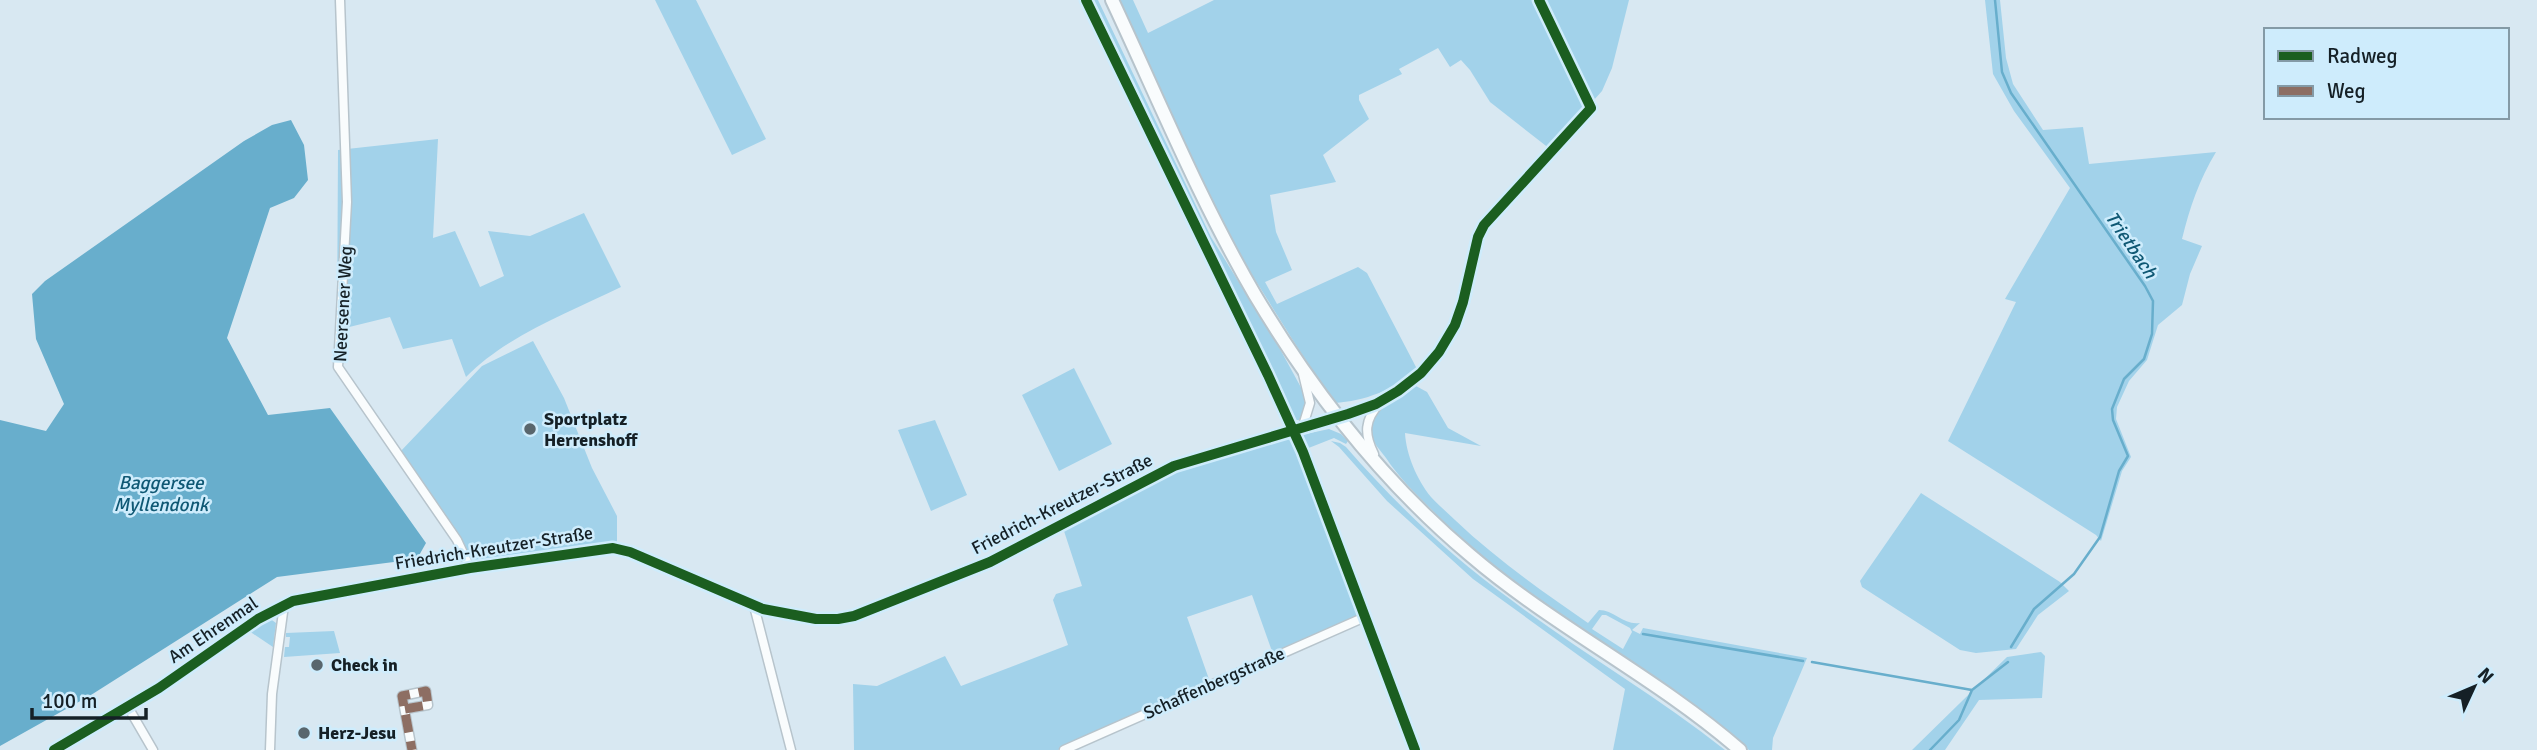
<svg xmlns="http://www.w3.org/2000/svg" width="2537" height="750" viewBox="0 0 2537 750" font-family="Signika,sans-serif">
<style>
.green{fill:#a2d2ea;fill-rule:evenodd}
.water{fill:#68aecc}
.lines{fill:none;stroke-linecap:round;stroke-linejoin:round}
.stream{stroke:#68aecc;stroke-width:2.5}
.minor-casing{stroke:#b7c4cc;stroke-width:11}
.secondary-casing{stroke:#b7c4cc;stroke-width:16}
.minor{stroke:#f9fcfd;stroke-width:8}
.secondary{stroke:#f9fcfd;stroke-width:12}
.quiet{stroke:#8d6e63;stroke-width:9;stroke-dasharray:18 9;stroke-linecap:butt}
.cycleway-casing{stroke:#ceecfc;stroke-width:15}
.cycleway{stroke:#1b5e20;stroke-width:10}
.poi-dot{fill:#59666d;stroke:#ceecfc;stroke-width:2.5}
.labels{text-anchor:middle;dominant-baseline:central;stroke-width:5;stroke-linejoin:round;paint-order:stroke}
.street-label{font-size:18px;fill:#152026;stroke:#ceecfc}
.poi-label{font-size:18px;font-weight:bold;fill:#152026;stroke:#ceecfc;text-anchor:start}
.water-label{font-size:19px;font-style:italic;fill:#0f5874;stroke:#ceecfc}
</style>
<rect width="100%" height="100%" fill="#d8e8f2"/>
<path class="green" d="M 655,0 L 696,0 L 766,139 L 732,155 Z
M 1086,0 L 1098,0 L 1211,237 L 1280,349 L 1304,393 L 1307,402 L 1303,415 L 1299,420 L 1294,420 L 1291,416 L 1280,388 L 1274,381 L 1230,292 L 1177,196 Z
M 1118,0 L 1133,0 L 1148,33 L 1214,0 L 1629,0 L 1612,68 L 1602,91 L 1550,149 L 1490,102 L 1470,70 L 1461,60 L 1450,67 L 1438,48 L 1399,69 L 1402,74 L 1359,95 L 1359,100 L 1369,119 L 1323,155 L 1336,182 L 1270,195 L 1276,232 L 1292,270 L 1265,282 L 1277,304 L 1358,267 L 1367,273 L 1417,369 C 1393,390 1366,401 1334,403 L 1294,342 L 1227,235 Z
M 1985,0 L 2000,0 L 2006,58 L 2013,84 L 2043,130 L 2083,127 L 2089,164 L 2216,152 C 2199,180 2190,207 2182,239 L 2202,246 L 2190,274 L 2182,305 L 2158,325 L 2147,360 L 2129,381 L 2117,407 L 2116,419 L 2131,457 L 2122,471 L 2101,541 L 2096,535 L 1948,441 L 2016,302 L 2005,299 L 2070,188 L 2014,111 L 1993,74 Z
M 438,139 L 433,238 L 455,231 L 480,287 L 504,276 L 488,231 L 530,236 L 584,213 L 621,287 C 570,312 507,335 466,377 L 452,339 L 403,349 L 390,317 L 337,330 L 338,150 Z
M 533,341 L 564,398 L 592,468 L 617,516 L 617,544 L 478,563 L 470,558 L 399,453 L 482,366 Z
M 1074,368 L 1112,444 L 1059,471 L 1022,395 Z
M 1416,386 L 1427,392 L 1448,428 L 1481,446 L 1405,433 C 1406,454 1417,480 1431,497 C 1438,505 1447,512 1455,520 C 1496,559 1542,591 1588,623 L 1599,610 C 1614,610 1625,626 1640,623 L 1632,630 L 1640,634 L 1643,628 L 1807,658 L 1773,738 L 1772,750 L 1749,750 L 1724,730 C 1629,663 1527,602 1443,521 C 1423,501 1402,482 1386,458 C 1381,451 1371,441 1370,431 C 1368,410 1400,393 1416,386 ZM 1602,615 L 1606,615 L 1630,628 L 1632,632 L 1623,649 L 1592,629 Z
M 935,420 L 967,495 L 931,511 L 898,430 Z
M 1329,429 L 1341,434 L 1348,441 L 1346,444 L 1334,438 L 1306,449 L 1303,447 L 1301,435 Z
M 1285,438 L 1293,441 L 1300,453 L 1362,613 L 1273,654 L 1252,595 L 1187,617 L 1210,682 L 1058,750 L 854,750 L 853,684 L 877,686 L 945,656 L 961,686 L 1068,645 L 1053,600 L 1056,594 L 1082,586 L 1064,531 L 1165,476 Z
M 1331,441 L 1340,443 L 1346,447 C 1395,503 1449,555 1510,599 C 1580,652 1656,695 1725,750 L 1613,750 L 1625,689 L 1473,579 L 1387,501 L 1339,447 Z
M 1921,493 L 2060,582 L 2069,591 L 2038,615 L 2016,649 L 1976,653 L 1960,650 L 1862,587 L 1860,581 Z
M 269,618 L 276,623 L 273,647 L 249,631 Z
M 334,631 L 340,653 L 284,657 L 285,647 L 289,647 L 290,637 L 286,637 L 286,633 Z
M 2041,652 L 2045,656 L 2042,698 L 1979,700 L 1945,750 L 1912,750 L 2007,657 Z"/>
<path class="water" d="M 291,120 L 304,145 L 308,180 L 294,198 L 270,208 L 227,338 L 268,415 L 330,408 L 426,543 L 417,559 L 277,577 L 91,695 L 0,746 L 0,420 L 46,431 L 64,404 L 36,339 L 32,294 L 45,281 L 244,141 L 272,125 Z"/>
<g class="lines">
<path class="stream" d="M 1995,0 L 2002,72 L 2011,93 L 2145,286 L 2153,301 L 2152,334 L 2144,359 L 2124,379 L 2112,409 L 2113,420 L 2128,456 L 2119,471 L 2100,537 L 2074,574 L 2034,609 L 2011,647
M 1643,634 L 1803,661
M 1812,662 L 1972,690
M 1930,750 L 1959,720 L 1972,690 L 2008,662"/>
<g class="minor-casing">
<path id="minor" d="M 340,0 L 347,202 L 338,367 L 457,540 L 470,568
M 1302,429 L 1310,403 L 1303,374
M 1374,454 C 1364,434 1364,420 1380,403
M 754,606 L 791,750
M 128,707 L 153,750
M 405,709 L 428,705 L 426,691 L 402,696 L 412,750
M 54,750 L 159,688 L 258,619 L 293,601 L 470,568 L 613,548 L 630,552 L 763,609 L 816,619 L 838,619 L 854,616 L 990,562 L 1174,466 L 1348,414 L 1376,404 L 1398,391 L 1421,373 L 1439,352 L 1455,325 L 1463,302 L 1478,237 L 1484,225 L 1591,108 L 1539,0
M 270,750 L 272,694 L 284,605
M 1064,750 L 1365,617"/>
</g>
<g class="secondary-casing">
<path id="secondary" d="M 1112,0 C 1158,98 1200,201 1255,295 C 1313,392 1383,482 1470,555 C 1554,627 1656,677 1740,750"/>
</g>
<use href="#minor" class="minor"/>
<use href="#secondary" class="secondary"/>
<path class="quiet" d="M 405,709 L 428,705 L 426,691 L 402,696 L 412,750"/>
<g class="cycleway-casing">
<path id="cycleway" d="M 1086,0 L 1268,375 L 1303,452 L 1415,750
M 54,750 L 159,688 L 258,619 L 293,601 L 470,568 L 613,548 L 630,552 L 763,609 L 816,619 L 838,619 L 854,616 L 990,562 L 1174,466 L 1348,414 L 1376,404 L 1398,391 L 1421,373 L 1439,352 L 1455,325 L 1463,302 L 1478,237 L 1484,225 L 1591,108 L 1539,0"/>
</g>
<use href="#cycleway" class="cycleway"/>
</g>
<g class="poi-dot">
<circle cx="530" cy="429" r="7"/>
<circle cx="317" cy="665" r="7"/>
<circle cx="304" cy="733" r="7"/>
</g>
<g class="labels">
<g class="street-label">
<text transform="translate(343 304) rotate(-87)">Neersener Weg</text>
<text transform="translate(1062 504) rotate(-27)">Friedrich-Kreutzer-Straße</text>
<text transform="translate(494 548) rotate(-9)">Friedrich-Kreutzer-Straße</text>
<text transform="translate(213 630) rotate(-34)">Am Ehrenmal</text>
<text transform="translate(1214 683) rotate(-24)">Schaffenbergstraße</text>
</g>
<g class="poi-label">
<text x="544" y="419">Sportplatz<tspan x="544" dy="21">Herrenshoff</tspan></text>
<text x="331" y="665">Check in</text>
<text x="318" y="733">Herz-Jesu</text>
</g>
<g class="water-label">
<text transform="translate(2131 245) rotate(56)">Trietbach</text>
<text x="161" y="483">Baggersee<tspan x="161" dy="22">Myllendonk</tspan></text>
</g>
</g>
<rect x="2264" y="28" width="245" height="91" fill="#ceecfc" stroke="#849aa6" stroke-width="2"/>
<rect x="2278" y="51" width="35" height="10" fill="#1b5e20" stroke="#849aa6" stroke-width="2"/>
<text x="2327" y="63" font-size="21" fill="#152026">Radweg</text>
<rect x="2278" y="86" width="35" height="10" fill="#8d6e63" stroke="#849aa6" stroke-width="2"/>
<text x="2327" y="98" font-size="21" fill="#152026">Weg</text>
<g transform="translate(2474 687) rotate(46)" stroke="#ceecfc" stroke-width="5" paint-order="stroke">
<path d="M0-5L12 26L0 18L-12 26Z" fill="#152026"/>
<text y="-10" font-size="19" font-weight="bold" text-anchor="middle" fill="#152026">N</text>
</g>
<path d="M32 708v10h114v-10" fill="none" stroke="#152026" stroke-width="3.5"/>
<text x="42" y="708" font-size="21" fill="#152026" stroke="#ceecfc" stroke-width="5" paint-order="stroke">100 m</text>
</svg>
